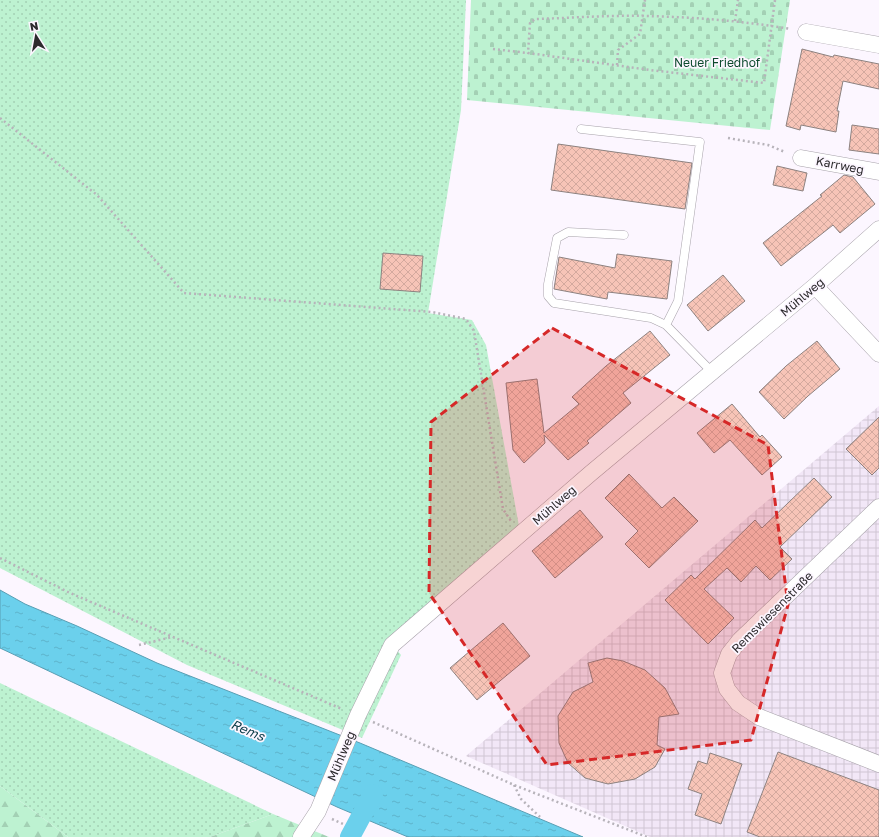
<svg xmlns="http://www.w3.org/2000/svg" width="879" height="837" viewBox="0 0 879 837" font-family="'Golos Text',sans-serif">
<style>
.industrial{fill:url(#industrial-grid)}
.grass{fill:url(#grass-dots)}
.forest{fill:url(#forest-firs)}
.cemetery{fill:url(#cemetery-stones)}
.water{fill:url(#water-ripples);stroke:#589eb3}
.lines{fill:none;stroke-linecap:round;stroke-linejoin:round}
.canal{stroke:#6bd0ec;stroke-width:20}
.building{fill:url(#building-cross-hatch);stroke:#8d8280}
.service-casing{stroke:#a7a2aa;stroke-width:9}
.minor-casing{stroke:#a7a2aa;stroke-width:17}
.path{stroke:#b7b3ba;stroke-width:2.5;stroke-dasharray:2 3;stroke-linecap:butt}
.service{stroke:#fff;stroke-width:8}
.minor{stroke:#fff;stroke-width:16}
.marked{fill:#d62828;fill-opacity:0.2;stroke:#d62828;stroke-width:3;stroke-dasharray:8 5;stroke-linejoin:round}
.labels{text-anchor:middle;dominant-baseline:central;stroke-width:3.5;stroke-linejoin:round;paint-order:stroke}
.park-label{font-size:12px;fill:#0c4a2d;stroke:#fcf6ff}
.street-label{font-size:12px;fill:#2c2a2d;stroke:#fcf6ff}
.water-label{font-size:13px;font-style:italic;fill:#093a46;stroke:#fcf6ff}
</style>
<defs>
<pattern id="industrial-grid" width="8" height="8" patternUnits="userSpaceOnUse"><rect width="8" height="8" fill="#f2e7f7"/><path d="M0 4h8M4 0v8" fill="none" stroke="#d0c6d4"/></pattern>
<pattern id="grass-dots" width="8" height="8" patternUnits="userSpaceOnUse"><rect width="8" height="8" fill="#bdf2d1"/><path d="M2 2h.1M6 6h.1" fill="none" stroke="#a3d0b4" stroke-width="1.8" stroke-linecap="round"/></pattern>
<pattern id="forest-firs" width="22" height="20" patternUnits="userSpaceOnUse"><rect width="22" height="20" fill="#bdf2d1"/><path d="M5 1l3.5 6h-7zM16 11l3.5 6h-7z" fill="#a3d0b4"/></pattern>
<pattern id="cemetery-stones" width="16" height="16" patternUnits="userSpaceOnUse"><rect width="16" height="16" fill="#bdf2d1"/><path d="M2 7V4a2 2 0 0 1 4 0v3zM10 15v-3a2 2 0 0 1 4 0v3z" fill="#a3d0b4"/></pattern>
<pattern id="water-ripples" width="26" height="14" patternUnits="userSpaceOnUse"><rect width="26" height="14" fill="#6bd0ec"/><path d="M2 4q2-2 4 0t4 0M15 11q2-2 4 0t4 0" fill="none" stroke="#5db3cb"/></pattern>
<pattern id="building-cross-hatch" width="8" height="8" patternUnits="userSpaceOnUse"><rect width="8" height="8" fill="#f7c4b7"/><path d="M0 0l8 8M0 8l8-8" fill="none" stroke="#d4a99e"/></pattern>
</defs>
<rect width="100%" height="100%" fill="#fcf6ff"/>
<path class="industrial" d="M 879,406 L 879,837 L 650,837 L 466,756 Z"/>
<path class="grass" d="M 0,0 L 466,0 L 461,110 L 428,313 L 472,320 L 486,345 L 521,537 L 397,650 L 401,655 L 362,738 L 187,665 L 0,568 Z
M 0,683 L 273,814 L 210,837 L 68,837 L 0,786 Z"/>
<path class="forest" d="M 0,786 L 68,837 L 0,837 Z
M 273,814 L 329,837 L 210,837 Z"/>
<path class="cemetery" d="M 471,0 L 790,0 L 770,130 L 467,100 Z"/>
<path class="water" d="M 0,590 L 25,604 L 77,626 L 157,663 L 360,743 L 583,837 L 408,837 L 337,807 L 0,648 Z"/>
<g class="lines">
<path class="canal" d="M 350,837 L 373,794"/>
</g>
<path class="building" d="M 802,49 L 833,57 L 834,55 L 879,64 L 879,89 L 843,81 L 837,111 L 839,111 L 836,132 L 801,125 L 800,130 L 786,126 Z
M 852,125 L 879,129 L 879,154 L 849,150 Z
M 558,144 L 692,163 L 685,209 L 551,190 Z
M 777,166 L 807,173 L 803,191 L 773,185 Z
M 844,175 L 853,177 L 875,204 L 840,233 L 833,225 L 781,266 L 763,243 L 822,196 L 820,195 Z
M 383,253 L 423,256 L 420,292 L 380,289 Z
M 617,254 L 672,261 L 667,299 L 608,292 L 607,299 L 554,289 L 559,257 L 615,268 Z
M 723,275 L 745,301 L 708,331 L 687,305 Z
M 650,331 L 670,355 L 623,393 L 631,403 L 587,441 L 589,443 L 568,460 L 544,435 L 545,443 L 524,463 L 513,450 L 506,383 L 537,379 L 544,433 L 579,404 L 572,397 L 606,366 Z
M 817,341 L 840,369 L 808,396 L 784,419 L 759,392 L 786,366 Z
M 732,404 L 760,437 L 762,435 L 782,457 L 762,475 L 730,440 L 714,453 L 697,433 Z
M 879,417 L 879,468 L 872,475 L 846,449 Z
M 629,474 L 662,508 L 674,497 L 698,521 L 649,568 L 625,544 L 638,531 L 605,498 Z
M 814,478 L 832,497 L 780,547 L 792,559 L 770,580 L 756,566 L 741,582 L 727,568 L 704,589 L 734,618 L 708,644 L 665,600 L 691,575 L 695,579 L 755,520 L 762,528 Z
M 580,510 L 603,537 L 555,578 L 532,551 Z
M 503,623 L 530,656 L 477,700 L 450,668 Z
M 607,658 L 623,661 L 645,670 L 665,688 L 679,714 L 659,717 L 657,745 L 665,749 L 655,767 L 635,779 L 608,784 L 585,778 L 568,763 L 559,743 L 558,716 L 573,692 L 593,682 L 588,663 Z
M 778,752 L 879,790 L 879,837 L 760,837 L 747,832 Z
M 710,753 L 742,764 L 721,824 L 695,815 L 702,794 L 688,789 L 698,761 L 707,764 Z"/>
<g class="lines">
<g class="service-casing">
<path id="service" d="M 581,129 L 700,142 L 678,301 L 666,325
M 624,235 L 568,232 L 557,238 L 548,284 L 548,296 L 554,303 L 651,318 L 666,325 L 712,372"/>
</g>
<g class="minor-casing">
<path id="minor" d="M 806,32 L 879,45
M 801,158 L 879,172
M 815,286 L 879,354
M 879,507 L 740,640 L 729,654 L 722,673 L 727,689 L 738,703 L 759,717 L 879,764
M 301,837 L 318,811 L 358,715 L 392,645 L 591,473 L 815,286 L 879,229"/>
</g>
<path class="path" d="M 775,0 L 764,83 L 650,70 L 528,53 L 530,23 L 535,19 C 572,18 609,15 645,16 C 694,17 743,21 791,29
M 735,21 L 738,0
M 493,49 L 528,53
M 617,65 L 618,50 L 640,34 L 645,0
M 0,118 L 97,195 L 184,293 L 432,312 L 466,319 L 474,331 L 503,509 L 511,521
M 728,138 L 768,145 L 785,152
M 0,558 L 70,593 L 342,709
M 139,645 L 172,637
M 373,722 L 514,785 L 647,837
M 514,785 L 521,799 L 540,817
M 332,819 L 343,824"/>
<use href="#service" class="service"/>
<use href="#minor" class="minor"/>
</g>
<path class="marked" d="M 552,328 L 768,445 L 788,605 L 751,740 L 547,765 L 429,593 L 431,422 Z"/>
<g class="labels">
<g class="park-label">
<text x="717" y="62">Neuer Friedhof</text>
</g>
<g class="street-label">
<text transform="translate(840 165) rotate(11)">Karrweg</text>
<text transform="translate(802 297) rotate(-40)">Mühlweg</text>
<text transform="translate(554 505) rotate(-41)">Mühlweg</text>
<text transform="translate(772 612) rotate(-45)">Remswiesenstraße</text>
<text transform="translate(341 756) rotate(-67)">Mühlweg</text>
</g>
<g class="water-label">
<text transform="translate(248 730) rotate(23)">Rems</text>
</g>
</g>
<g transform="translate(36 36) rotate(349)" stroke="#fcf6ff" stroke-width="3" paint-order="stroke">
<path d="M0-3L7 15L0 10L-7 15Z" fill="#2c2a2d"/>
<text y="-6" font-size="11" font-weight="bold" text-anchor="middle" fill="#2c2a2d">N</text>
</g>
</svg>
